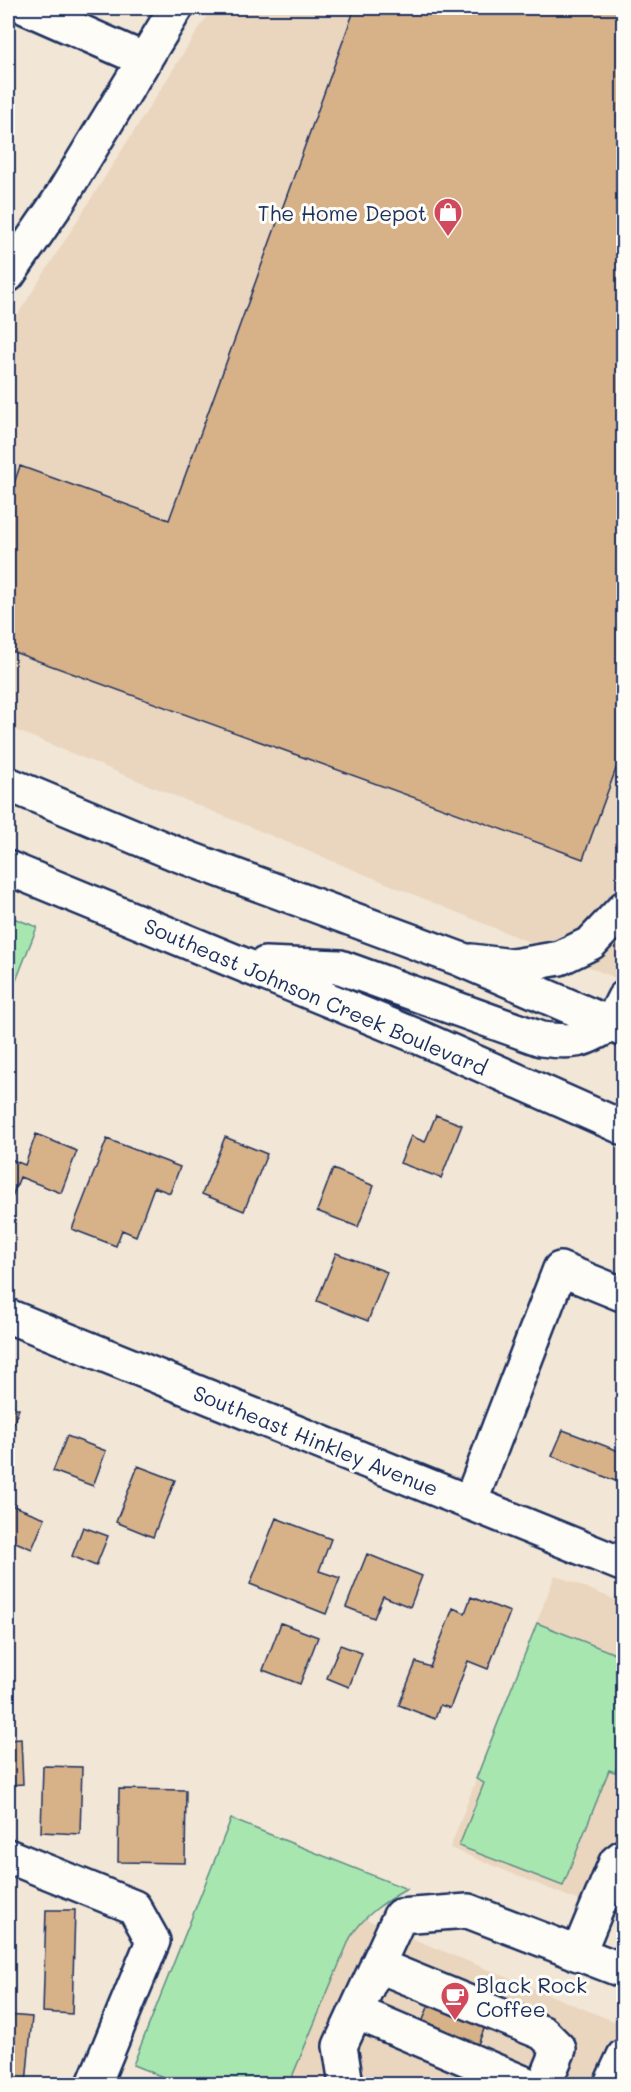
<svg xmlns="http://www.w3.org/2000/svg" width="631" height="2092" viewBox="0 0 631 2092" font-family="Mali,sans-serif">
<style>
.built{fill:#ead6bf}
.green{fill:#a7e7af;stroke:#618b86;stroke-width:1.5}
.building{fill:#d7b289;stroke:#1b2f5e;stroke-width:1.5}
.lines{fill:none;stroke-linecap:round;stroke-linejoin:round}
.minor-casing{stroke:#1b2f5e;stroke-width:38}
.major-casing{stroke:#1b2f5e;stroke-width:38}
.minor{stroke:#fdfcf7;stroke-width:33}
.major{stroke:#fdfcf7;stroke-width:33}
.labels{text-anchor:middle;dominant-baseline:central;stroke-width:6;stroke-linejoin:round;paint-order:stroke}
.poi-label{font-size:21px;fill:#1b2f5e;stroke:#fdfcf7;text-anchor:end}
.street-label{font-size:21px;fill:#1b2f5e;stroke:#fdfcf7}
</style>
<rect width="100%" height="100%" fill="#f2e6d6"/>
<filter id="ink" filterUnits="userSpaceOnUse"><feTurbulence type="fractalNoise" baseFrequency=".0167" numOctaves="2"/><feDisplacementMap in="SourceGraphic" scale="12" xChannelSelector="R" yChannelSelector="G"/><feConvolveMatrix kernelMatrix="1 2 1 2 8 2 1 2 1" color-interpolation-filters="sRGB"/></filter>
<g filter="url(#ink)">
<path class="built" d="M 212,8 L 623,8 L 623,981 L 8,727 L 8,330 Z
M 555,1575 L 623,1603 L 623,1919 L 450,1848 Z
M 365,1919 L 623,2025 L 623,2084 L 289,2084 L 350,1938 L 358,1925 Z"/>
<path class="green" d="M 8,916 L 37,927 L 8,1001 Z
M 537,1623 L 623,1657 L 623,1751 L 615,1772 L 609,1770 L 563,1886 L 459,1846 L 484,1783 L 476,1779 Z
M 231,1819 L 407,1889 C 384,1902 364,1915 350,1938 L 289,2084 L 181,2084 L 133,2065 Z"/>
<path class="building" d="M 355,8 L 624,8 L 624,747 L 583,859 L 8,650 L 8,501 L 20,466 L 169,520 Z
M 436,1115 L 462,1125 L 441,1178 L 400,1163 L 411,1136 L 425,1142 Z
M 36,1134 L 77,1151 L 61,1193 L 20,1177 L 8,1207 L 8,1158 L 25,1165 Z
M 225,1137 L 267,1154 L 244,1211 L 202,1194 Z
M 107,1139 L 180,1167 L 170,1193 L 154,1187 L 136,1236 L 122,1230 L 116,1246 L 72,1229 Z
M 333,1169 L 374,1186 L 358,1227 L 317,1211 Z
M 336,1253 L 387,1272 L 368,1321 L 317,1301 Z
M 8,1405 L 19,1409 L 8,1438 Z
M 563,1430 L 624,1453 L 624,1468 L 618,1482 L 552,1456 Z
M 67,1436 L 106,1451 L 93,1486 L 53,1471 Z
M 138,1466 L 175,1480 L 153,1537 L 116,1522 Z
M 8,1504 L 45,1518 L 32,1549 L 8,1539 Z
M 276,1518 L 331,1539 L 319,1571 L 340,1578 L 326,1614 L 250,1584 Z
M 83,1527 L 108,1536 L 96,1566 L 72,1556 Z
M 367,1554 L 422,1576 L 410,1607 L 383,1596 L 374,1618 L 346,1607 Z
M 471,1597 L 510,1612 L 488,1669 L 468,1661 L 450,1708 L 440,1705 L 435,1719 L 399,1705 L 416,1662 L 430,1667 L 453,1608 L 465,1613 Z
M 281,1623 L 318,1637 L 300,1684 L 263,1670 Z
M 340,1645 L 362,1653 L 349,1687 L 327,1678 Z
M 21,1739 L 23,1784 L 11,1785 L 9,1740 Z
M 43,1766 L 82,1767 L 80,1834 L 41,1832 Z
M 119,1789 L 186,1790 L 185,1863 L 118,1862 Z
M 8,1894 L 11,1894 L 9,1981 L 8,1981 Z
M 46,1910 L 75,1910 L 72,2014 L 43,2012 Z
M 432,1997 L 488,2019 L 477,2047 L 421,2025 Z
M 8,2015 L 32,2017 L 26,2084 L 8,2084 Z"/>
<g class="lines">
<g class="minor-casing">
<path id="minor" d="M 27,8 L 145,60
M 8,275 L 58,202 L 176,8
M 471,961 L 513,966 L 560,958 L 591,943 L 624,908
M 611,1024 L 624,998
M 8,1316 L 624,1565
M 470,1503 L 560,1269 L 624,1295
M 8,1856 L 134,1907 L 153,1941 L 94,2084
M 578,1954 L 616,1862 L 624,1856
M 377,1965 L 543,2033 L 559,2049 L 547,2078 L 541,2084
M 356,2012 L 526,2084
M 346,2084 L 340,2046 L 400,1916 L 468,1911 L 624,1971
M 611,2084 L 624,2056"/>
</g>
<g class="major-casing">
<path id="major" d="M 8,784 L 174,853 L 460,959 L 624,1030
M 8,868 L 414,1035 L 624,1128
M 265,964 L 340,967 L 541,1039 C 574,1043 582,1042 611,1024"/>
</g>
<use href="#minor" class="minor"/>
<use href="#major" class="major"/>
</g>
</g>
<defs>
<g id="shop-pin" transform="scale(1.5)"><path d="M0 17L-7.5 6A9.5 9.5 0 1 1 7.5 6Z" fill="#d1495b" stroke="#fdfcf7"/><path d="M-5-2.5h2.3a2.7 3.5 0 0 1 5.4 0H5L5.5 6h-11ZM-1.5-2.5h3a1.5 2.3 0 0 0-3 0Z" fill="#fff"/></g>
<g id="cafe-pin" transform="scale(1.5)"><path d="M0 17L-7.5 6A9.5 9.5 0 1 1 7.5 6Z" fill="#d1495b" stroke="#fdfcf7"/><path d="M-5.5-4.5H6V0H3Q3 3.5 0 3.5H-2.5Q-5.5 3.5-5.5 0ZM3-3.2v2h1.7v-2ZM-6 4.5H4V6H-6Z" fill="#fff"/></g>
</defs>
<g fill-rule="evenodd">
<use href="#shop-pin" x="448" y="212"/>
<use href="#cafe-pin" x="455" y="1996"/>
</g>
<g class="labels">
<g class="poi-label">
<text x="427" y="212">The Home Depot</text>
<text x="476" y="1984" text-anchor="start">Black Rock<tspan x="476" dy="24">Coffee</tspan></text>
</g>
<g class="street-label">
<text transform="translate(316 996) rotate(23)">Southeast Johnson Creek Boulevard</text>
<text transform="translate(316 1440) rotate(22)">Southeast Hinkley Avenue</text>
</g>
</g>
<rect width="631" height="2092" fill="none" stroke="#fdfcf7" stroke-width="30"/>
<rect x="15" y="15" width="601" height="2062" fill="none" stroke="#1b2f5e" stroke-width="2" filter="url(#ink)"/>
</svg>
